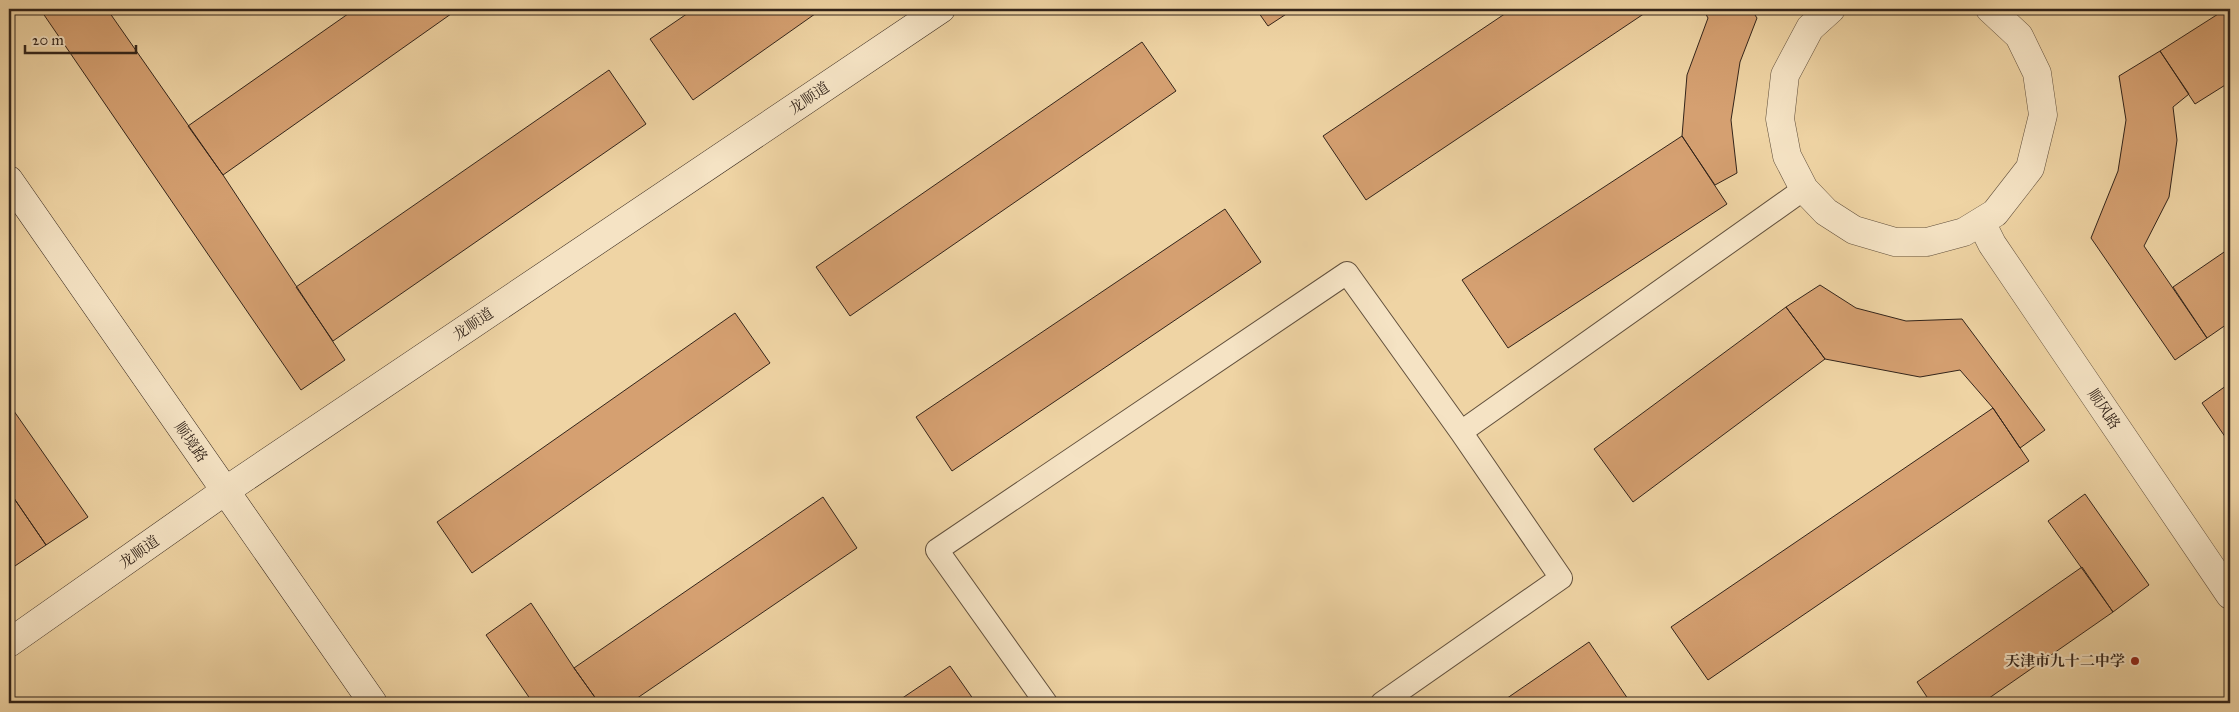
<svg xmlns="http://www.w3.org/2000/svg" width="2239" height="712" viewBox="0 0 2239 712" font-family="'IM FELL Great Primer','Noto Serif SC',serif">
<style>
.building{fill:#d5a071;stroke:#33241a}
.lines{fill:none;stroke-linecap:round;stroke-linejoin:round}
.lane-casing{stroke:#62503c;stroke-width:24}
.street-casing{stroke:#62503c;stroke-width:29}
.secondary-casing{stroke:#33241a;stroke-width:29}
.lane{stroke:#f5e3c4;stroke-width:22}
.street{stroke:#f5e3c4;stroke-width:28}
.secondary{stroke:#f5e3c4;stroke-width:28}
.poi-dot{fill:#8f2418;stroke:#f5e3c4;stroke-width:2}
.labels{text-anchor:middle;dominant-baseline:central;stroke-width:4;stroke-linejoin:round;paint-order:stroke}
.street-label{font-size:15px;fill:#33241a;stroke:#f5e3c4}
.poi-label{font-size:15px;font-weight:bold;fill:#33241a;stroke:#f5e3c4;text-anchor:end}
</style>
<rect width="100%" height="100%" fill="#efd4a4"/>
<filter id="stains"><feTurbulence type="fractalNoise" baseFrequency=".004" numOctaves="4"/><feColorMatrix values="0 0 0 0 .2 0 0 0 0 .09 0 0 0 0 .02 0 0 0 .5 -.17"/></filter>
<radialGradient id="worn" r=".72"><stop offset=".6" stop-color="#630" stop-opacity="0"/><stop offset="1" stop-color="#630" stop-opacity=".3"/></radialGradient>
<path class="building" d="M 40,9 L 107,9 L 223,175 L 345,360 L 301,390 Z
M 355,9 L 458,9 L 223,175 L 188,126 Z
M 694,9 L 822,9 L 693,100 L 650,39 Z
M 1256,9 L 1294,9 L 1268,26 Z
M 1512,9 L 1651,9 L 1366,200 L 1323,136 Z
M 1703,9 L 1751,9 L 1757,18 L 1740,62 L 1731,120 L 1737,173 L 1715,185 L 1682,136 L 1687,75 L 1708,18 Z
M 2226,9 L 2230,9 L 2230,82 L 2195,104 L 2160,51 Z
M 1142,42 L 1176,91 L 850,316 L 816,267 Z
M 2160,51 L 2189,94 L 2173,107 L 2177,140 L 2169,197 L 2144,246 L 2207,338 L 2175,360 L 2091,238 L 2118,171 L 2126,120 L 2119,76 Z
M 609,70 L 646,124 L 333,341 L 296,287 Z
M 1682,136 L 1727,204 L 1508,348 L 1462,280 Z
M 1225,209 L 1261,262 L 952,471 L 916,417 Z
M 2230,248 L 2230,322 L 2207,338 L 2173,287 Z
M 1820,285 L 1856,308 L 1906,321 L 1962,319 L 2045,430 L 2020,448 L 1993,408 L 1960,370 L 1920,377 L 1825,359 L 1786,307 Z
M 1786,307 L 1825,359 L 1633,502 L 1594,449 Z
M 735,313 L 770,363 L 472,573 L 437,522 Z
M 2230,383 L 2230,444 L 2202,403 Z
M 9,404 L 88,517 L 46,545 L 9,491 Z
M 1993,408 L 2029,461 L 1708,680 L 1671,627 Z
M 9,491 L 46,545 L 9,570 Z
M 2085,494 L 2149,585 L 2113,612 L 2048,521 Z
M 823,497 L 857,548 L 630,703 L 599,703 L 574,668 Z
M 2082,567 L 2113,612 L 1982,703 L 1931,703 L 1917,682 Z
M 531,603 L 574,668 L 599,703 L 533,703 L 486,635 Z
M 1589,642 L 1628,699 L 1622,703 L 1500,703 Z
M 950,666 L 976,703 L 895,703 Z"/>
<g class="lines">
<g class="lane-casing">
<path id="lane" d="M 1461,432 L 1804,189
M 1046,703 L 937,550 L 1347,273 L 1461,432 L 1561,578 L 1382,703"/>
</g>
<g class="street-casing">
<path id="street" d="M 1831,9 L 1810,28 L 1785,75 L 1780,119 L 1787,156 L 1804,189 L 1826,212 L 1854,230 L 1895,242 L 1927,242 L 1964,232 L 1995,213 L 2030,168 L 2043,115 L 2037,73 L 2019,36 L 1990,9
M 1981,222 L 1992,244 L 2230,595"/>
</g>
<g class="secondary-casing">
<path id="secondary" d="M 9,180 L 373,703
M 9,643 L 225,491 L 941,9"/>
</g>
<use href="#lane" class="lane"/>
<use href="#street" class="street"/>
<use href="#secondary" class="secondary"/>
</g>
<circle class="poi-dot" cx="2135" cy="661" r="5"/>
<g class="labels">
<g class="street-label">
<text transform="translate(809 98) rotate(-34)">龙顺道</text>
<text transform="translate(473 324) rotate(-34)">龙顺道</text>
<text transform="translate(2104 409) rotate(56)">顺风路</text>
<text transform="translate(191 442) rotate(55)">顺境路</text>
<text transform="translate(139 552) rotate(-35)">龙顺道</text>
</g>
<g class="poi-label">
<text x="2125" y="661">天津市九十二中学</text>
</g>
</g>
<rect width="2239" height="712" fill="none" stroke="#efd4a4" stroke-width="30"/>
<rect x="10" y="10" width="2219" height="692" fill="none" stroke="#33241a" stroke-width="2.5"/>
<rect x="15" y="15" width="2209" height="682" fill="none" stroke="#33241a"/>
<path d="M25 45v8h111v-8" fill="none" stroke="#33241a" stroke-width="2.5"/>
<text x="32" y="45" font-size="15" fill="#33241a" stroke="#f5e3c4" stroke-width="4" paint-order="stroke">20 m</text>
<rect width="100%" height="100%" filter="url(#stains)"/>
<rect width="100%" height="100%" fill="url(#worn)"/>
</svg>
